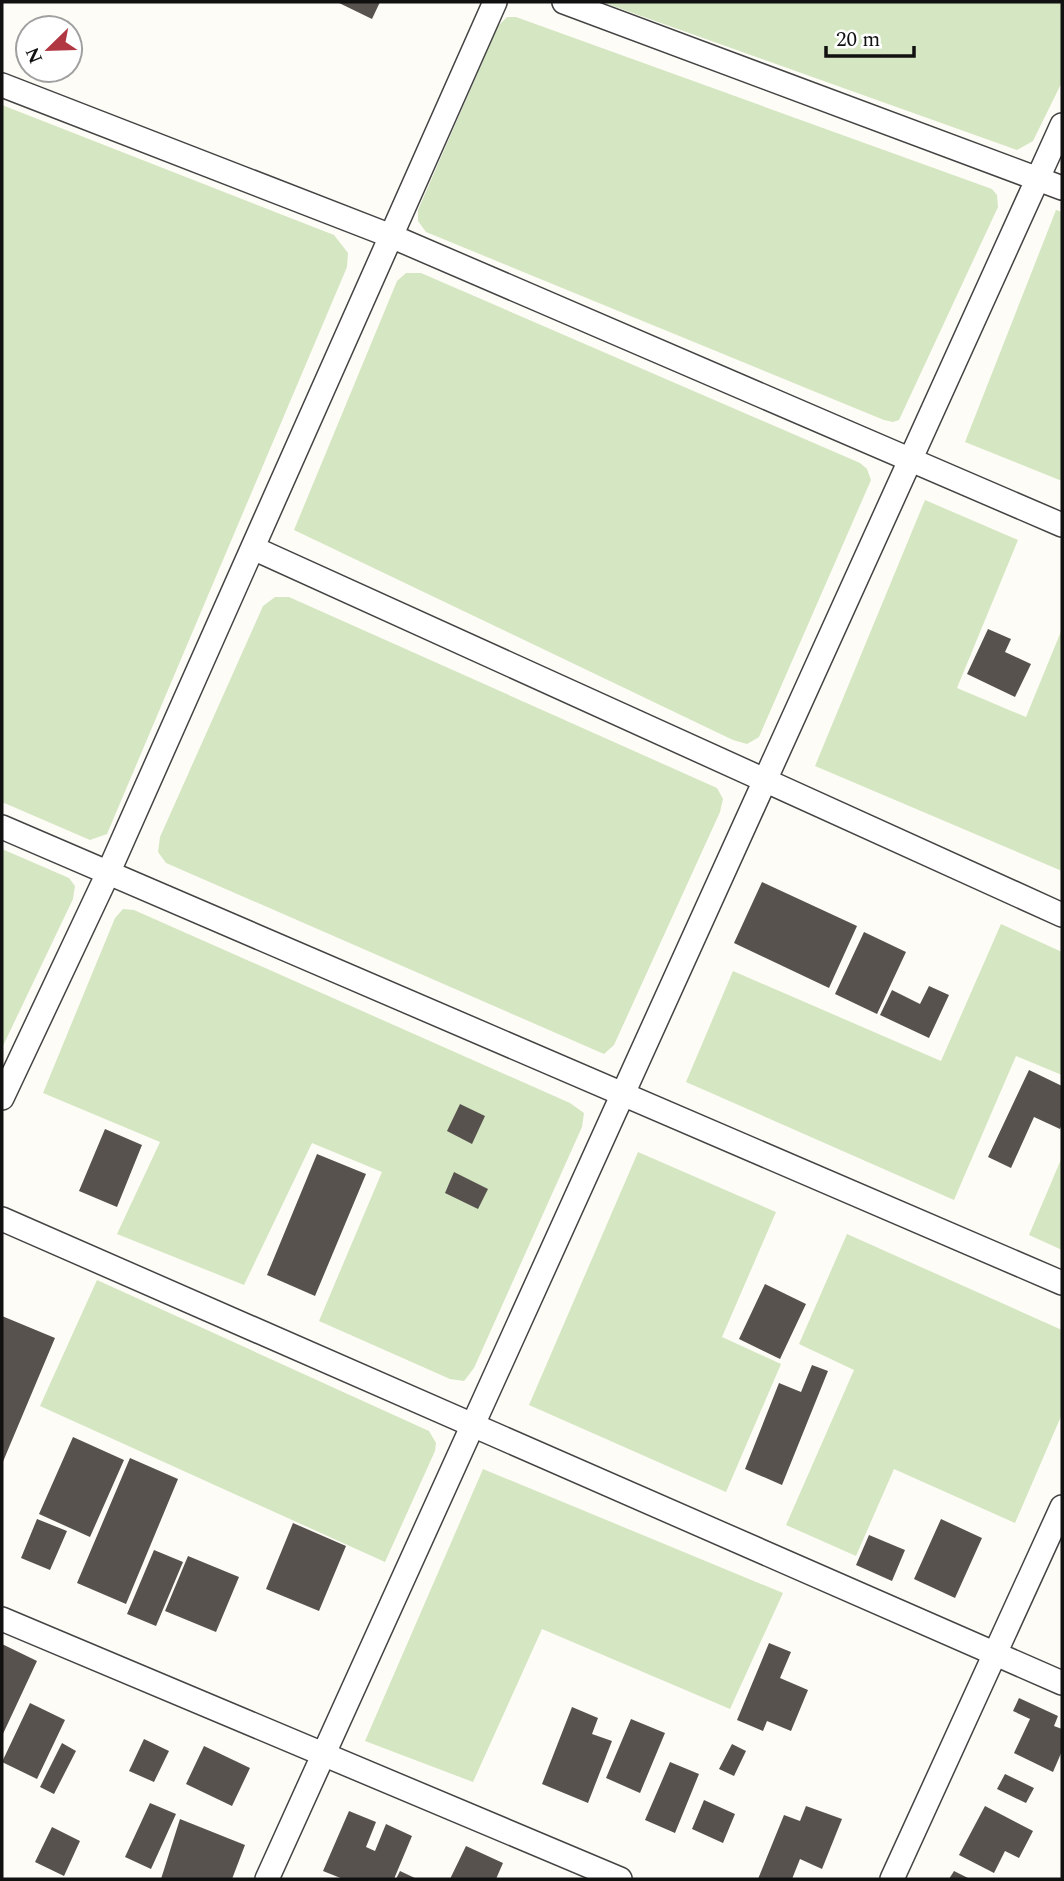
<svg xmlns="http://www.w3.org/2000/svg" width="1064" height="1881" viewBox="0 0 1064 1881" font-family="Spectral,serif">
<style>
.green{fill:#d5e6c2}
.building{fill:#58524e}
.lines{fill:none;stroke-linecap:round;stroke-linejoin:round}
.street-casing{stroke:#444;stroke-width:26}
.street{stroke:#fff;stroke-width:23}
</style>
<rect width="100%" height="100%" fill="#fefcf6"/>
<path class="green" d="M 602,2 L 1062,2 L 1062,82 L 1033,141 L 1017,150 Z
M 507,17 L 516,17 L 992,189 L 997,195 L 998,207 L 899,420 L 893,422 L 884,420 L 426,232 L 418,221 L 418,210 L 498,26 Z
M 2,105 L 334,235 L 348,253 L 347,267 L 107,834 L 90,840 L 2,802 Z
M 1056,210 L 1062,212 L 1062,481 L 965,442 Z
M 406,273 L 421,273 L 860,463 L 867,469 L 871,480 L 759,737 L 747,744 L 733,740 L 294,530 L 397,281 Z
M 925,500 L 1018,540 L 957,688 L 1026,717 L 1062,629 L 1062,871 L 815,766 Z
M 275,597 L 289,597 L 717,788 L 723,799 L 720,812 L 614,1045 L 604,1054 L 166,863 L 158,852 L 160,837 L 263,606 Z
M 2,849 L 69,878 L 75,886 L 73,899 L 2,1048 Z
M 123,909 L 134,910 L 570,1103 L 584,1113 L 582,1127 L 474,1368 L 464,1381 L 450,1379 L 319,1321 L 382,1172 L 312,1143 L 244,1285 L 117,1234 L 160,1142 L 43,1093 L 115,918 Z
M 1001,924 L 1062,952 L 1062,1075 L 1016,1056 L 954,1200 L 686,1082 L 733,971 L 941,1061 Z
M 638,1152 L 776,1212 L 722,1337 L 781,1364 L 726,1492 L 529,1405 Z
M 1062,1157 L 1062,1250 L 1029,1235 Z
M 847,1234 L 1062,1330 L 1062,1414 L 1015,1523 L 894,1469 L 856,1556 L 786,1525 L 854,1370 L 799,1344 Z
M 97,1280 L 429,1431 L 436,1443 L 435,1451 L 385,1562 L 40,1406 Z
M 483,1469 L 783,1593 L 730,1709 L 542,1629 L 473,1782 L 365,1741 Z"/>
<path class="building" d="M 337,2 L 380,2 L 372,19 Z
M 988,629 L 1011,639 L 1005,652 L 1031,664 L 1015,697 L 967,674 Z
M 762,882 L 857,926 L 829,988 L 734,943 Z
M 864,932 L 906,952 L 877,1014 L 835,994 Z
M 929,986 L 949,995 L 929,1038 L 880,1015 L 892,990 L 920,1004 Z
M 1029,1070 L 1062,1086 L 1062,1124 L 1060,1129 L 1034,1117 L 1011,1168 L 988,1157 Z
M 460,1104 L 485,1116 L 472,1144 L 447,1131 Z
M 105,1129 L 142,1145 L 117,1207 L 79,1191 Z
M 317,1154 L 366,1174 L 315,1296 L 267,1275 Z
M 454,1172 L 488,1189 L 478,1209 L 445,1193 Z
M 765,1284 L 806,1304 L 780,1359 L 739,1339 Z
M 2,1316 L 55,1338 L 2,1464 Z
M 812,1365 L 828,1371 L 782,1485 L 745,1469 L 779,1383 L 801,1392 Z
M 73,1437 L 124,1460 L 90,1537 L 39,1514 Z
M 130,1458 L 178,1479 L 126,1604 L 77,1583 Z
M 37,1519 L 67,1531 L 50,1570 L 21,1558 Z
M 941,1519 L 982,1538 L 955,1598 L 914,1579 Z
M 293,1523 L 346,1546 L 319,1611 L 266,1589 Z
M 869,1535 L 905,1550 L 892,1581 L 856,1565 Z
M 154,1550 L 183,1562 L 156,1626 L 127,1614 Z
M 188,1556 L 239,1577 L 216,1632 L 165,1611 Z
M 769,1643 L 791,1652 L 780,1678 L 808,1690 L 791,1731 L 767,1721 L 763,1731 L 737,1720 Z
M 2,1644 L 37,1661 L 2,1736 Z
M 1019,1698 L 1058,1716 L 1054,1726 L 1062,1729 L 1062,1751 L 1053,1772 L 1014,1753 L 1030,1719 L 1013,1711 Z
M 30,1703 L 65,1720 L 37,1779 L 2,1762 Z
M 572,1707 L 598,1718 L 592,1734 L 612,1741 L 588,1803 L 542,1784 Z
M 631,1719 L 665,1733 L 640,1793 L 606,1778 Z
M 144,1739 L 169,1751 L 154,1782 L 129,1771 Z
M 62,1743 L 76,1751 L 54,1794 L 40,1787 Z
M 732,1744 L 746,1751 L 734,1776 L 719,1769 Z
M 204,1746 L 250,1768 L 232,1806 L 186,1784 Z
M 670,1762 L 699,1774 L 675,1833 L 645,1820 Z
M 1005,1774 L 1034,1788 L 1026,1803 L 997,1789 Z
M 704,1800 L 735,1814 L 723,1843 L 692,1829 Z
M 150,1803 L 176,1814 L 151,1869 L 125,1857 Z
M 806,1806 L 842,1819 L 822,1869 L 800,1859 L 792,1879 L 758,1879 L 784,1815 L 800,1821 Z
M 985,1806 L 1033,1831 L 1019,1858 L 1005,1851 L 994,1873 L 959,1855 Z
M 349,1811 L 376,1822 L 366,1847 L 375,1851 L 386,1824 L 412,1836 L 394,1879 L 343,1879 L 323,1871 Z
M 180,1819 L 245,1845 L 232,1879 L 161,1879 Z
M 52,1827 L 80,1841 L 64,1876 L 35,1862 Z
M 466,1846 L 503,1863 L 496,1879 L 450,1879 Z
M 400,1871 L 417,1879 L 396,1879 Z
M 954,1871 L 970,1879 L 949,1879 Z"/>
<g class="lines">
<g class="street-casing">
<path id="street" d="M 564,2 L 1062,188
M 2,85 L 391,236 L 1062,525
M 253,548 L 1062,915
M 2,827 L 1062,1283
M 2,1098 L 109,871 L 495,2
M 2,1219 L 1062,1683
M 2,1619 L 620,1879
M 267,1879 L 1062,125
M 892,1879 L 1062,1507"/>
</g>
<use href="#street" class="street"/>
</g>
<rect width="1064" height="1881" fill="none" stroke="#111111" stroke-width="7"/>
<g transform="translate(49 49) rotate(247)"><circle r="33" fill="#ffffff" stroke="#a0a0a0" stroke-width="2"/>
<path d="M0-5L12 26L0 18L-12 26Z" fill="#b13842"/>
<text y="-10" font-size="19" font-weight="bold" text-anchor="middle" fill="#111111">N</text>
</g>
<path d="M826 46v10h88v-10" fill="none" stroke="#111111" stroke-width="3.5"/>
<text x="836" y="46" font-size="21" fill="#111111" stroke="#ffffff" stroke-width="5" paint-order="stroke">20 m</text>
</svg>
